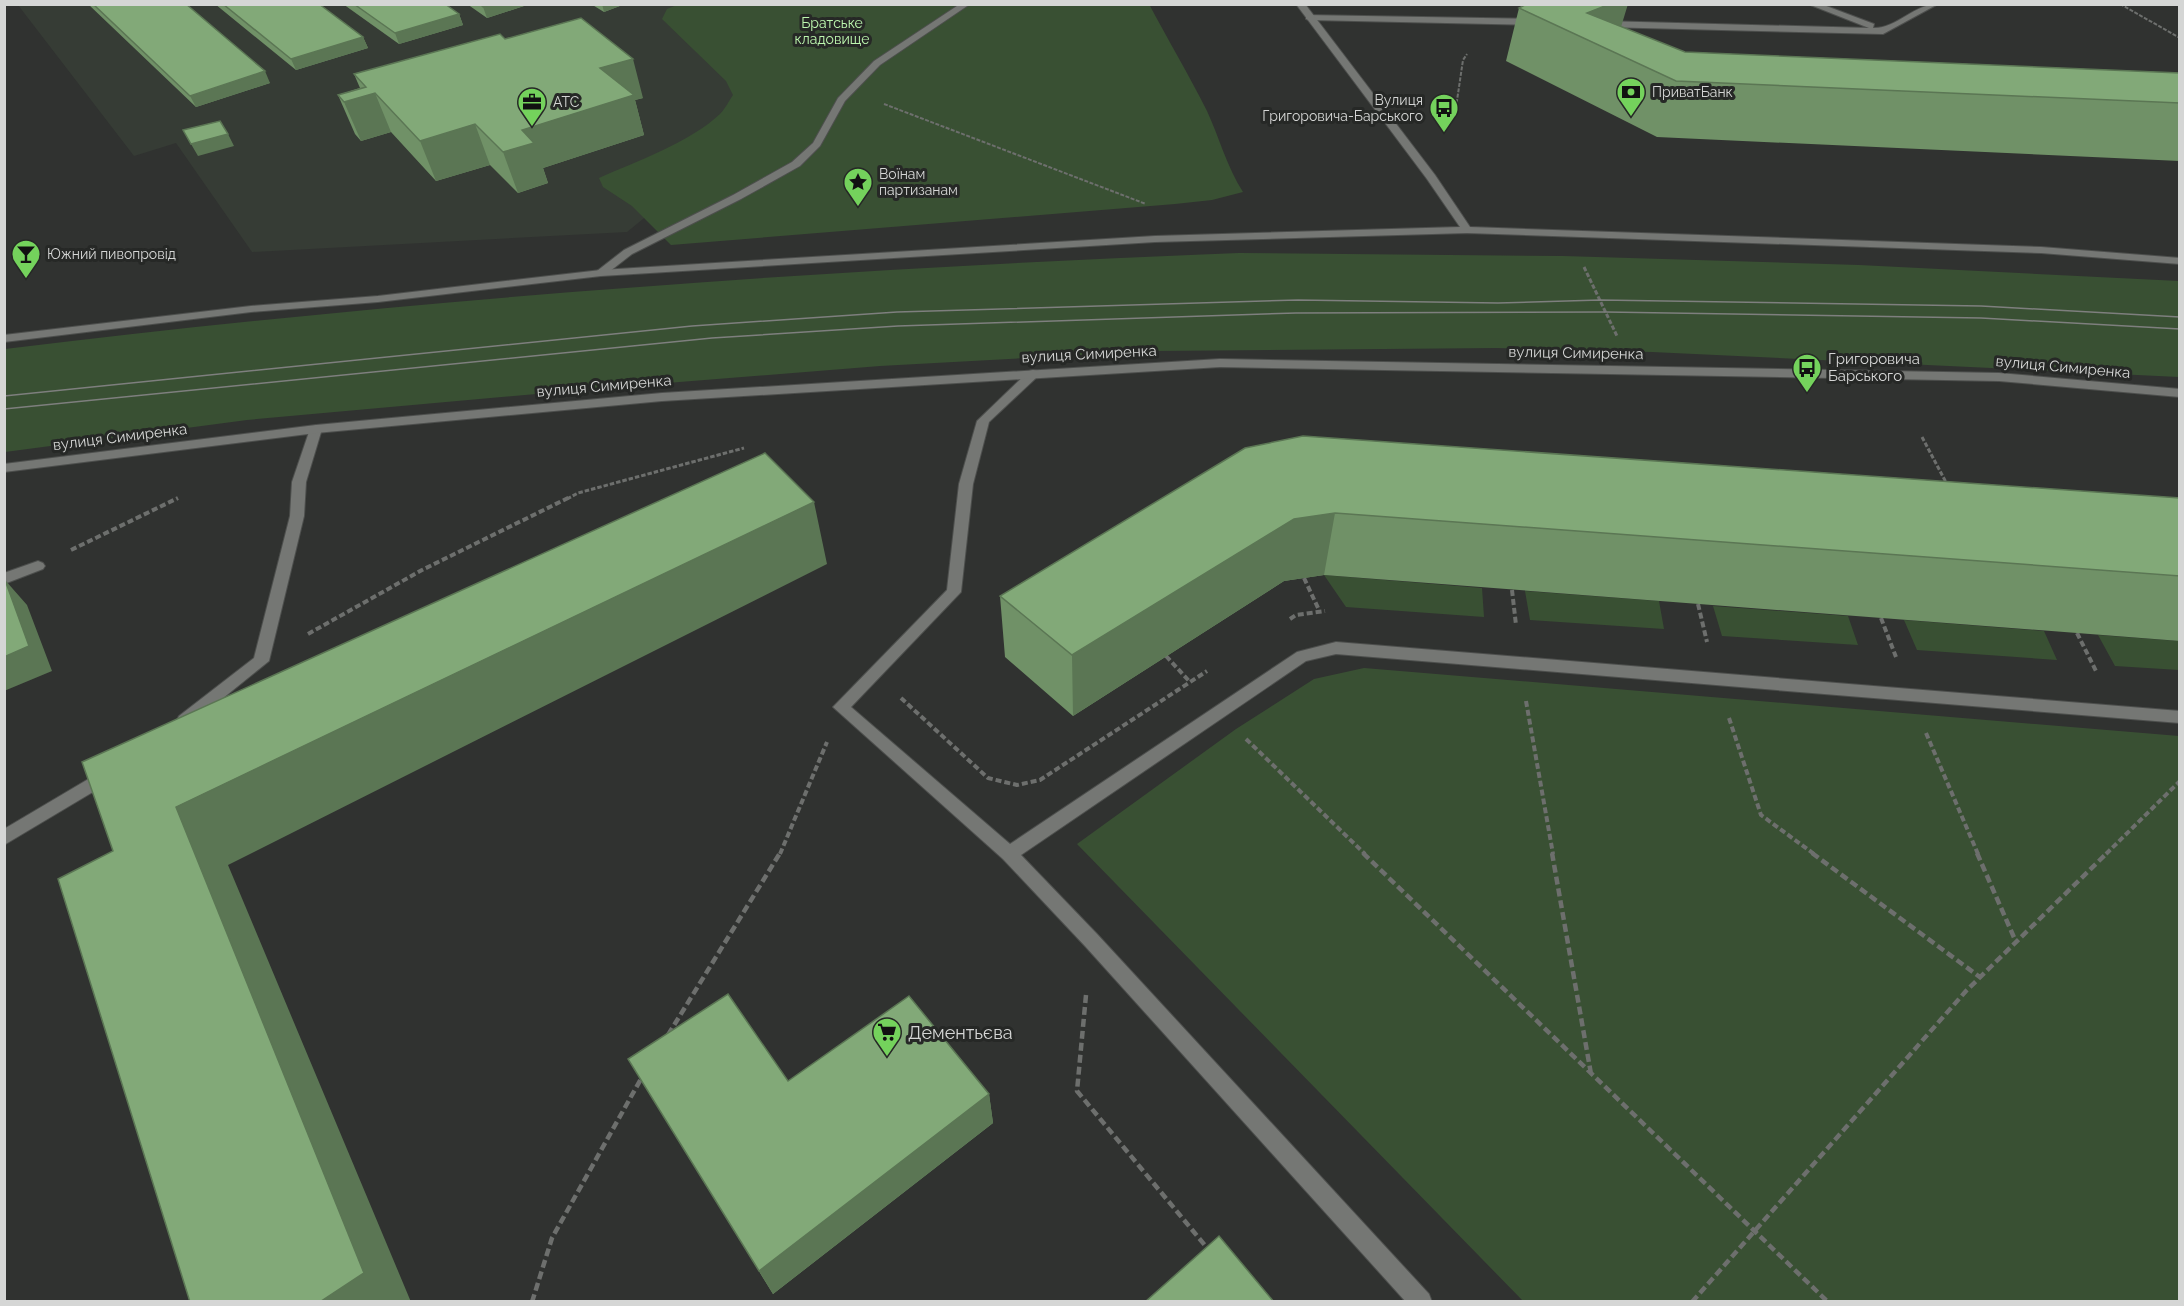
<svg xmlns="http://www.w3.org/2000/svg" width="2184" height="1306" viewBox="0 0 2184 1306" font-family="Raleway,sans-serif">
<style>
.built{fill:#363c35}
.green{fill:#395033}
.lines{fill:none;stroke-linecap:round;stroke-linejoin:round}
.service-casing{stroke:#4d4f4d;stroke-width:2}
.tertiary-casing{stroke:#4d4f4d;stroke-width:2}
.path-far3{stroke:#6d6f6d;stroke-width:2;stroke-dasharray:4 1.5;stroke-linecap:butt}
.path-far2{stroke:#6d6f6d;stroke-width:3;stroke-dasharray:4.5 2;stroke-linecap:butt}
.path-far1{stroke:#6d6f6d;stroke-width:4;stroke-dasharray:6 3;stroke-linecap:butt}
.path{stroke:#6d6f6d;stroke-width:4.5;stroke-dasharray:8 4;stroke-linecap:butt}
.service{fill:#757774;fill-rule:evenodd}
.tertiary{fill:#757774;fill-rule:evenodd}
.tram{stroke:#7e7f7e;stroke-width:1.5}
.wall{fill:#709167}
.shaded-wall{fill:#5b7654}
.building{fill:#82a978;stroke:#5b7654;stroke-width:1.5}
.labels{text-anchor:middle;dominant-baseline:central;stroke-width:6;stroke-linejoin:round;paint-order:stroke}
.far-park-label{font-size:14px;fill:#bdf7af;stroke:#262826}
.far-poi-label{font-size:14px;fill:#d5d6d5;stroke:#262826;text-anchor:start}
.street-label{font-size:15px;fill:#d5d6d5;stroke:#262826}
.poi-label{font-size:15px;fill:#d5d6d5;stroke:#262826;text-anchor:start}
.near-poi-label{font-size:18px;fill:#d5d6d5;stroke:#262826;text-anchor:start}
</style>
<rect width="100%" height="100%" fill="#303230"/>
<path class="built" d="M 18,5 L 704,5 L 798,76 L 740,140 L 627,232 L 252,252 L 176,143 L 134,156 Z"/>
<path class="green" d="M 1149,4 C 1168,40 1189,75 1207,111 C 1219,137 1227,167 1243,192 L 1212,200 L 1175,204 L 671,245 L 632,206 L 603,187 L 599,178 C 637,161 689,143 720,114 C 725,109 729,101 733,95 L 726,81 L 662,19 L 667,9 L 677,5 Z
M 1239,253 L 1563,256 L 1859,265 L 2179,281 L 2179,377 L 1652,352 L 1496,348 L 1153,351 L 880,366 L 592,389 L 247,420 L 5,452 L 5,349 C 414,299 826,269 1239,253 Z
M 1324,575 L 1482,588 L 1484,617 L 1346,607 Z
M 1525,591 L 1659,601 L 1664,629 L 1530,620 Z
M 1713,606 L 1848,616 L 1858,645 L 1722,636 Z
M 1904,620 L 2044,631 L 2057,660 L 1917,650 Z
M 2098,635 L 2179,641 L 2179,670 L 2115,666 Z
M 1364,668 L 2179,736 L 2179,1301 L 1523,1301 L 1077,844 L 1236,729 L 1314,679 Z"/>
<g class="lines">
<g class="service-casing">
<path id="service" d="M 960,4 L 970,4 L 880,65 L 845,101 L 820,146 L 800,166 L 741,199 L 632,254 L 605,275 L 597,275 L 597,271 L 624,250 L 733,195 L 792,162 L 813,143 L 838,98 L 874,61 Z
M 1808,4 L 1821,4 L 1874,24 L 1873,28 C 1896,29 1914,4 1938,4 L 1883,34 L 1603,27 L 1599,24 L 1603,21 L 1869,28 Z
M 1306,15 L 1534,19 L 1538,22 L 1534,25 L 1309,20 L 1306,19 Z
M 1033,370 L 1037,371 L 1037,377 L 989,422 L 973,484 L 961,592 L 851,707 L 1010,844 L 1297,652 L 1336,642 L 2180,711 L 2180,723 L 1336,654 L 1306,661 L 1021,855 L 1097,934 L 1429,1294 L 1432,1302 L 1406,1302 L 1085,946 L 1003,859 L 833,707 L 947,590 L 959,484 L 977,421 L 1029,371 Z
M 316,425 L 322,429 L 306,482 L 304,516 L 269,661 L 191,724 L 179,724 L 177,720 L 179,716 L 254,658 L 290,516 L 292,482 L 310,429 Z
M 38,561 L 43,563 L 45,566 L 43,569 L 4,584 L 4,573 Z
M 107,768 L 113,770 L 115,775 L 113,780 L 4,845 L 4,829 Z"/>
</g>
<g class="tertiary-casing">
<path id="tertiary" d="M 1296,4 L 1305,4 L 1435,175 L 1470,227 L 2041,247 L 2180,258 L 2180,264 L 2041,253 L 1467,233 L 1155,242 L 601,276 L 378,302 L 251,312 L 4,342 L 4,335 L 251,306 L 378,296 L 601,270 L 1155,236 L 1460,227 L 1427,179 Z
M 1220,359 L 1999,373 L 2180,389 L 2180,397 L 1999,381 L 1220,367 L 662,401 L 316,433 L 4,472 L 4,464 L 316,425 L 662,393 Z"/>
</g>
<path class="path-far3" d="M 2120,4 L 2180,38
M 884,104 L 1146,204
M 1455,114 L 1463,60 L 1467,54"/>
<path class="path-far2" d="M 1584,267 L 1617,336
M 1922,437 L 1948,486
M 567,499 L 578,493 L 744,448"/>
<path class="path-far1" d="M 71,550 L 178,498
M 1304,578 L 1319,610
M 1512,590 L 1516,625
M 1698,604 L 1707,642
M 1881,618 L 1896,657
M 1290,619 L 1296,615 L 1325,611
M 2077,633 L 2097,673
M 308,634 L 422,570 L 570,497
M 1166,656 L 1190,682
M 901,698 L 988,778 L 1017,785 L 1040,780 L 1207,671
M 1526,701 L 1553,854
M 1729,718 L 1761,815 L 1814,854
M 1926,733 L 1978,854
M 1246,739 L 1365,854
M 780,854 L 827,742
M 2106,854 L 2180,781"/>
<path class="path" d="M 1363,853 L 1828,1302
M 1552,853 L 1591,1074
M 1812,853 L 1981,978
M 1977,853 L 2016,942
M 1086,995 L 1077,1091 L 1208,1249
M 668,1035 L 780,853
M 532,1302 L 552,1238 L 642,1077
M 1692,1302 L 1966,991 L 2107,853"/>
<use href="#service" class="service"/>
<use href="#tertiary" class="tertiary"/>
<path class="tram" d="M 4,396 L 692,326 L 897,312 L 1298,300 L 1498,303 L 1600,300 L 1981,306 L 2180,317
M 4,409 L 712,338 L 898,326 L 1296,313 L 1606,312 L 1981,318 L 2180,329"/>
</g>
<path class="wall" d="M 88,4 L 186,4 L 270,83 L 196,107 Z
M 215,4 L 319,4 L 363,37 L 368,48 L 296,70 Z
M 343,4 L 445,4 L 459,14 L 463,25 L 399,44 Z
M 467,4 L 530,4 L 487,18 Z
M 591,4 L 625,4 L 604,12 Z
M 1519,8 L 1621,27 L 1685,52 L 2180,73 L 2180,161 L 1657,137 L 1506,61 Z
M 505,39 L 643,98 L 635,100 L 644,135 L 543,168 L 548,183 L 518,193 L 490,165 L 436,181 L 391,132 L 361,141 L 355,134 L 338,95 L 360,88 L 354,74 Z
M 1245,448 L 2180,498 L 2180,641 L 1324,575 L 1284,581 L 1073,716 L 1005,657 L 1000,596 Z
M 628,1059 L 788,1081 L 989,1094 L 993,1123 L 773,1294 Z"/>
<path class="shaded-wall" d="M 491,4 L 530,4 L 487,18 L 483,7 Z
M 602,4 L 625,4 L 604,12 Z
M 1610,4 L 1628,4 L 1614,50 L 1587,13 Z
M 459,14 L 463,25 L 399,44 L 395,33 Z
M 363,37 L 368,48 L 296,70 L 291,59 Z
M 633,59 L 643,98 L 635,100 L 644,135 L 543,168 L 548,183 L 518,193 L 503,152 L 522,130 L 600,68 Z
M 265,71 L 270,83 L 196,107 L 190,96 Z
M 375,93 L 391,132 L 361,141 L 344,102 Z
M 475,124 L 490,165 L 436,181 L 420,141 Z
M 228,134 L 234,146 L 198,156 L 191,144 Z
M 814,502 L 827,564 L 228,865 L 411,1302 L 320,1302 L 176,807 Z
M 1335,513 L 1324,575 L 1284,581 L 1073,716 L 1072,655 L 1294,519 Z
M 5,580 L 27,605 L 52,671 L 4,691 Z
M 989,1094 L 993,1123 L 773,1294 L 759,1271 Z"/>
<path class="building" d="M 93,4 L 186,4 L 265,71 L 190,96 Z
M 223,4 L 319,4 L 363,37 L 291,59 Z
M 354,4 L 445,4 L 459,14 L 395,33 Z
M 480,4 L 491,4 L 483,7 Z
M 1527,4 L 1610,4 L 1587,13 L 1685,52 L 2180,73 L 2180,103 L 1676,81 L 1519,8 Z
M 581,18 L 633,59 L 600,68 L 634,95 L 522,130 L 534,143 L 503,152 L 475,124 L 420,141 L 375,93 L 344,102 L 338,95 L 366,87 L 354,74 L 500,34 L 505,39 Z
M 220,121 L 228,134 L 191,144 L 183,130 Z
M 1303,436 L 2180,498 L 2180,576 L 1335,513 L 1294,519 L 1072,655 L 1000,596 L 1245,448 Z
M 765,453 L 814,502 L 176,807 L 364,1273 L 320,1302 L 190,1302 L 58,879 L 113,851 L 82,762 Z
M 4,580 L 5,580 L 29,646 L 4,657 Z
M 728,994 L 788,1081 L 909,996 L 989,1094 L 759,1271 L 628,1059 Z
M 1219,1236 L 1274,1302 L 1145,1302 Z"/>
<defs>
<g id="bank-pin" transform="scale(1.5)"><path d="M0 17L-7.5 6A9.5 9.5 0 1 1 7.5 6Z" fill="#74d25c" stroke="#262826"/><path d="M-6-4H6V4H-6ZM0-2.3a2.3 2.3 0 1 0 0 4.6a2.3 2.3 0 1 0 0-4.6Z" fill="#111"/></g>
<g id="office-pin" transform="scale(1.5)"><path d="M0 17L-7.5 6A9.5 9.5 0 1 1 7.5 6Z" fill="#74d25c" stroke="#262826"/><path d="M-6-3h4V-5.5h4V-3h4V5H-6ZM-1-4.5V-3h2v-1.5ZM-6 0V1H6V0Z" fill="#111"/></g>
<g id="bus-pin" transform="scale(1.5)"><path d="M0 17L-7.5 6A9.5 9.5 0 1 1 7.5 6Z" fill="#74d25c" stroke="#262826"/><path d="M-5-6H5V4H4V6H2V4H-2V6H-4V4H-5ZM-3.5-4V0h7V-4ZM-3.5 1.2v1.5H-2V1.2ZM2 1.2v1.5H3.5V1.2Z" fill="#111"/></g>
<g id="sight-pin" transform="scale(1.5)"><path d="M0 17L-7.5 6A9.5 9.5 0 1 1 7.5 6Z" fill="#74d25c" stroke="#262826"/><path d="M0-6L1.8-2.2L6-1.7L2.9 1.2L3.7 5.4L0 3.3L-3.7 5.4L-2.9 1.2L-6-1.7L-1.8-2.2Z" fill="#111"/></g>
<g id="bar-pin" transform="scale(1.5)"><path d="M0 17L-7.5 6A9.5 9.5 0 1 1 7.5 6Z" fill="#74d25c" stroke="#262826"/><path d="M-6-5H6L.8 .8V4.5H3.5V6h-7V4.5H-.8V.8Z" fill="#111"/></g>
<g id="supermarket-pin" transform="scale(1.5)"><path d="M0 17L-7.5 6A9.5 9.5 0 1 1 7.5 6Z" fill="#74d25c" stroke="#262826"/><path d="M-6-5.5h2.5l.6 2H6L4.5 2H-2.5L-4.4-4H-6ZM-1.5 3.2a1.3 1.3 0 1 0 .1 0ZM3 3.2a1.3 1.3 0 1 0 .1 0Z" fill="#111"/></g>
</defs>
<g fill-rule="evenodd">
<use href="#bank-pin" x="1631" y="92"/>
<use href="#office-pin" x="532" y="102"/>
<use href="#bus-pin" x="1444" y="108"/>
<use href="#sight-pin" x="858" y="182"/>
<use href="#bar-pin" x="26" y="254"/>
<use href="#bus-pin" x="1807" y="368"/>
<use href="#supermarket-pin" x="887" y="1032"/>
</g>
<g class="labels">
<g class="far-park-label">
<text x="832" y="23">Братське<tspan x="832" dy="16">кладовище</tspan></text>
</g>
<g class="far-poi-label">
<text x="1652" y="92">ПриватБанк</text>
<text x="1423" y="100" text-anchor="end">Вулиця<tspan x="1423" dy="16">Григоровича-Барського</tspan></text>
<text x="553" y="102">АТС</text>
<text x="879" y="174">Воїнам<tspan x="879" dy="16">партизанам</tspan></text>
<text x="47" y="254">Южний пивопровід</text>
</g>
<g class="street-label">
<text transform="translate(1576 353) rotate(1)">вулиця Симиренка</text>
<text transform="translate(1089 354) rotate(-3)">вулиця Симиренка</text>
<text transform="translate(2063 367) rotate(5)">вулиця Симиренка</text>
<text transform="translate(604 386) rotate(-5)">вулиця Симиренка</text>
<text transform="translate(120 437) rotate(-7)">вулиця Симиренка</text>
</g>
<g class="poi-label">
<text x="1828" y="359">Григоровича<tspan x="1828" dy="17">Барського</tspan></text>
</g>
<g class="near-poi-label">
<text x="908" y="1032">Дементьєва</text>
</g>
</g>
<rect width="2184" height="1306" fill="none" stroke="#d5d6d5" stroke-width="12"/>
</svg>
